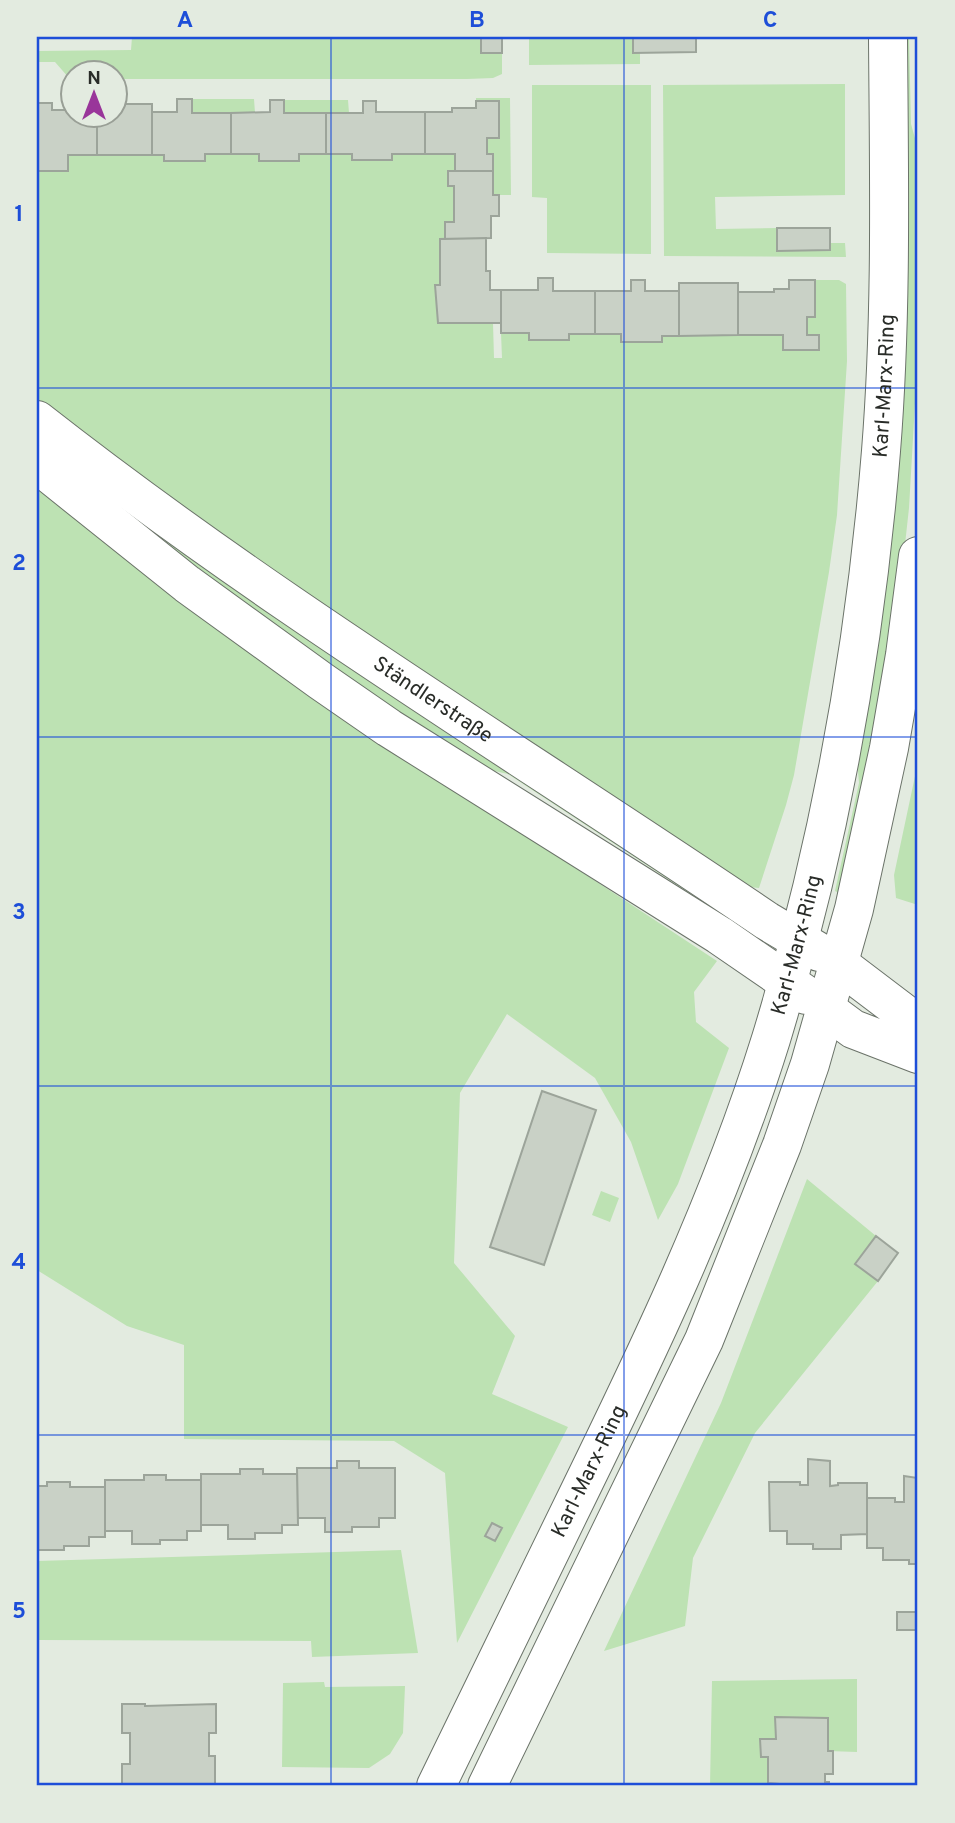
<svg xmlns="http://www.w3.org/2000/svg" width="955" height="1823" viewBox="0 0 955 1823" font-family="Overpass,sans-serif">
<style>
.green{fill:#bde2b3}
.building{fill:#c9d1c6;stroke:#9ca49a;stroke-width:2}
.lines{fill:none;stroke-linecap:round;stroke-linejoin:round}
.minor-casing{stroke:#6b7369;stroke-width:40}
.major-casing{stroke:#6b7369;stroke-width:40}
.minor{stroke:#fff;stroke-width:38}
.major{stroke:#fff;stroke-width:38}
.grid{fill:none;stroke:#1d4ed8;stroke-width:2;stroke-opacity:0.55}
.labels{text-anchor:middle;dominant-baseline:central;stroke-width:5;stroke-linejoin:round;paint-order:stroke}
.street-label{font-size:21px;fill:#292c28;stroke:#e3ebe0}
.neatline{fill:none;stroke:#1d4ed8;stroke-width:2.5}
.grid-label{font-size:23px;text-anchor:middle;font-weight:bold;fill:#1d4ed8}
</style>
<rect width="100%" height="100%" fill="#e3ebe0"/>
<path class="green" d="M 132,37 L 481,37 L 481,52 L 502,53 L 502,74 L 493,78 L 467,79 L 116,79 L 116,74 L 74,74 L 73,78 L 69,78 L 55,62 L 37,62 L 37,51 L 131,50 Z
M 529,37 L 633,37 L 633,52 L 640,53 L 640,64 L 529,65 Z
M 900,37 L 909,37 L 911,124 L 918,149 L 918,351 L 909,508 L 897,617 L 843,895 L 835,891 L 859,783 L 856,747 Z
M 845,84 L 845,195 L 715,197 L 716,229 L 777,228 L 777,251 L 830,250 L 830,243 L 845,243 L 846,257 L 664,256 L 663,85 Z
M 532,85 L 651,85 L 651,254 L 547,253 L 547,198 L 532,197 Z
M 476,98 L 510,98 L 511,195 L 493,195 L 493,155 L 487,154 L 487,138 L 499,137 L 499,101 L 476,101 Z
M 192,99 L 254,99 L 255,113 L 192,113 Z
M 284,100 L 348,100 L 349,113 L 284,113 Z
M 205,154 L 259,154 L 259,161 L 299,161 L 299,154 L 352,154 L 352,160 L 391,160 L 392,154 L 455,154 L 455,171 L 448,172 L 448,186 L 454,186 L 454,222 L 446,222 L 445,239 L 440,239 L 440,285 L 435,286 L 438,322 L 493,323 L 494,358 L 502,358 L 501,333 L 529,333 L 529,340 L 568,340 L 569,334 L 621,334 L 662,342 L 662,336 L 783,335 L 783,350 L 818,350 L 819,335 L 807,335 L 807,317 L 815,317 L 815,280 L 839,280 L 846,284 L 847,361 L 837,515 L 829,572 L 794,775 L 786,805 L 759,888 L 750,887 L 232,545 L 37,399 L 37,171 L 67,171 L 68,155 L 164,155 L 164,161 L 205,161 Z
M 77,471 L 747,923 L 744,929 L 508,774 L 477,767 L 171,553 Z
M 37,486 L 313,695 L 717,961 L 694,992 L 696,1022 L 729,1048 L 678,1184 L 658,1220 L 631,1142 L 595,1078 L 507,1014 L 460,1093 L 454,1263 L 515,1336 L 492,1394 L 568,1427 L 457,1643 L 445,1473 L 394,1441 L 184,1439 L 184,1345 L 127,1326 L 37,1270 Z
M 918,762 L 918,905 L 896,898 L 894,875 Z
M 807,1179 L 876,1236 L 856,1264 L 878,1281 L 755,1433 L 693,1558 L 685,1626 L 604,1651 L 721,1403 Z
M 601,1191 L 619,1198 L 610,1222 L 592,1215 Z
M 401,1550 L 418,1653 L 312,1657 L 311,1641 L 37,1640 L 37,1561 Z
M 857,1679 L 857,1752 L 828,1751 L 828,1718 L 776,1717 L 776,1739 L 761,1739 L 761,1756 L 768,1757 L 768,1783 L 779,1784 L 779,1786 L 710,1786 L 712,1681 Z
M 324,1682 L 325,1687 L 405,1686 L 403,1733 L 390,1754 L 369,1768 L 282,1767 L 283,1683 Z"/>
<path class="building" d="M 481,37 L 502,37 L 502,53 L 481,53 Z
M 633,37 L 696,37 L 696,52 L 633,53 Z
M 177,99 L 192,99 L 192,113 L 231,113 L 231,154 L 205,154 L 205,161 L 164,161 L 164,155 L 152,155 L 152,112 L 177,112 Z
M 270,100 L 284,100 L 284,113 L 326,113 L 326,154 L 299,154 L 299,161 L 259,161 L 259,154 L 231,154 L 231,113 L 270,112 Z
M 363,101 L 376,101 L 376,112 L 425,112 L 425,154 L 392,154 L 392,160 L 352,160 L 352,154 L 326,154 L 326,113 L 363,113 Z
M 476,101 L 499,101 L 499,138 L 487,138 L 487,154 L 493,154 L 493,171 L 455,171 L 455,154 L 425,154 L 425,112 L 452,112 L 452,108 L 476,108 Z
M 37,103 L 52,103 L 52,110 L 69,110 L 69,114 L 74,114 L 74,116 L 97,116 L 97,155 L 68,155 L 68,171 L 37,171 Z
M 116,104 L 152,104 L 152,155 L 97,155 L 97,116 L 116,116 Z
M 448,171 L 493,171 L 493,195 L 499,195 L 499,216 L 491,216 L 491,238 L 445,239 L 445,222 L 454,222 L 454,186 L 448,186 Z
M 777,228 L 830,228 L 830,250 L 777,251 Z
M 486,238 L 486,271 L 490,271 L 490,290 L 501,290 L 501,323 L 438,323 L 435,285 L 440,285 L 440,239 Z
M 538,278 L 553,278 L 553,291 L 595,291 L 595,334 L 569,334 L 569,340 L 529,340 L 529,333 L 501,333 L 501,290 L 538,290 Z
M 631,280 L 645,280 L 645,291 L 679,291 L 679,336 L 662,336 L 662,342 L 621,342 L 621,334 L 595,334 L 595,291 L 631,291 Z
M 789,280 L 815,280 L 815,317 L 807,317 L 807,335 L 819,335 L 819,350 L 783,350 L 783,335 L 738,335 L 738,292 L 774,292 L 774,289 L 789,289 Z
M 679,283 L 738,283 L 738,335 L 679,336 Z
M 542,1091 L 596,1110 L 544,1265 L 490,1247 Z
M 876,1236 L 898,1253 L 878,1281 L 855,1264 Z
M 808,1459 L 830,1461 L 830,1486 L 838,1485 L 838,1483 L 867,1483 L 867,1534 L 841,1535 L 841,1549 L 813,1549 L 813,1544 L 787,1544 L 787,1531 L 770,1531 L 769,1482 L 800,1482 L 800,1485 L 808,1485 Z
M 337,1461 L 359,1461 L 359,1468 L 395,1468 L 395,1518 L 379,1518 L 379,1527 L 352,1527 L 352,1532 L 325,1532 L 325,1518 L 298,1518 L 297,1468 L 337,1468 Z
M 240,1469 L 263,1469 L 263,1474 L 297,1474 L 298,1525 L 282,1525 L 282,1533 L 255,1533 L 255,1539 L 228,1539 L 228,1525 L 201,1525 L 201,1474 L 240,1474 Z
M 144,1475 L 166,1475 L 166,1480 L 201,1480 L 201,1531 L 187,1531 L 187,1540 L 160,1540 L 160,1544 L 132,1544 L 132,1531 L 105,1531 L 105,1480 L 144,1480 Z
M 904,1476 L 918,1478 L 918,1564 L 909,1564 L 909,1560 L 883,1560 L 883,1548 L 867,1548 L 867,1498 L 895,1498 L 895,1502 L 904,1502 Z
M 47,1482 L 70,1482 L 70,1487 L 105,1487 L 105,1537 L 89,1537 L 89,1546 L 64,1546 L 64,1550 L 37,1550 L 37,1486 L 47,1486 Z
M 492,1523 L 502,1528 L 495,1541 L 485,1536 Z
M 897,1612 L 916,1612 L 916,1630 L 897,1630 Z
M 122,1704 L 145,1704 L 145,1706 L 216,1704 L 216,1733 L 209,1733 L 209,1756 L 215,1756 L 215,1786 L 122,1786 L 122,1764 L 130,1764 L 130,1733 L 122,1733 Z
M 775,1717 L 828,1718 L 828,1751 L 833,1751 L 833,1774 L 825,1774 L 825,1782 L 829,1782 L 829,1786 L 779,1786 L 779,1784 L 768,1783 L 768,1757 L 761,1757 L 760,1739 L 776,1739 Z"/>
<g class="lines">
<g class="minor-casing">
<path id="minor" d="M 839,964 L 918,1024
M 826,1009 L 853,1029 L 918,1054"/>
</g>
<g class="major-casing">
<g id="major">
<path id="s1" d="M 37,420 C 270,603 522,755 767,921 L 819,952"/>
<path d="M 37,464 L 187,584 L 321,681 L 389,728 L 719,935 L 806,995"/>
<path id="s2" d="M 436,1786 C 481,1695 524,1604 569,1513 C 645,1358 720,1203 771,1039 C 829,848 865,650 881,451 C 892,314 889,174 888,37"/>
<path d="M 487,1786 L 704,1340 L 782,1145 L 810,1064 L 854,909 L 889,748 L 905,655 L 918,556"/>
</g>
</g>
<use href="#minor" class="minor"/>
<use href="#major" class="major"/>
</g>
<path class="grid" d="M 331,37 L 331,1786M 624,37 L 624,1786M 37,388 L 918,388M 37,737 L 918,737M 37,1086 L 918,1086M 37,1435 L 918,1435"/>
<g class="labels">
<g class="street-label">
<text stroke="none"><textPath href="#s2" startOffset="1484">Karl-Marx-Ring</textPath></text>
<text stroke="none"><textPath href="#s1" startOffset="485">Ständlerstraße</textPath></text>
<text stroke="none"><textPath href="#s2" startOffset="917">Karl-Marx-Ring</textPath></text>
<text stroke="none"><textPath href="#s2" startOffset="350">Karl-Marx-Ring</textPath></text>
</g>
</g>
<rect width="955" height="1823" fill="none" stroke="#e3ebe0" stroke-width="77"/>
<g transform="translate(94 94)"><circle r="33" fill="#e3ebe0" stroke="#999f96" stroke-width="2"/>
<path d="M0-5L12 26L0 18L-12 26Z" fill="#99359a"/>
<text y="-10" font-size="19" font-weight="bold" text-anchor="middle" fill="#292c28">N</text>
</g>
<rect x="38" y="38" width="878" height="1746" class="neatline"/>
<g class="grid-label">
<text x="185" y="27">A</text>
<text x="477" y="27">B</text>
<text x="770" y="27">C</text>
<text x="19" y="221">1</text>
<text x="19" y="570">2</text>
<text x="19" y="919">3</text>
<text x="19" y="1269">4</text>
<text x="19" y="1618">5</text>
</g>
</svg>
